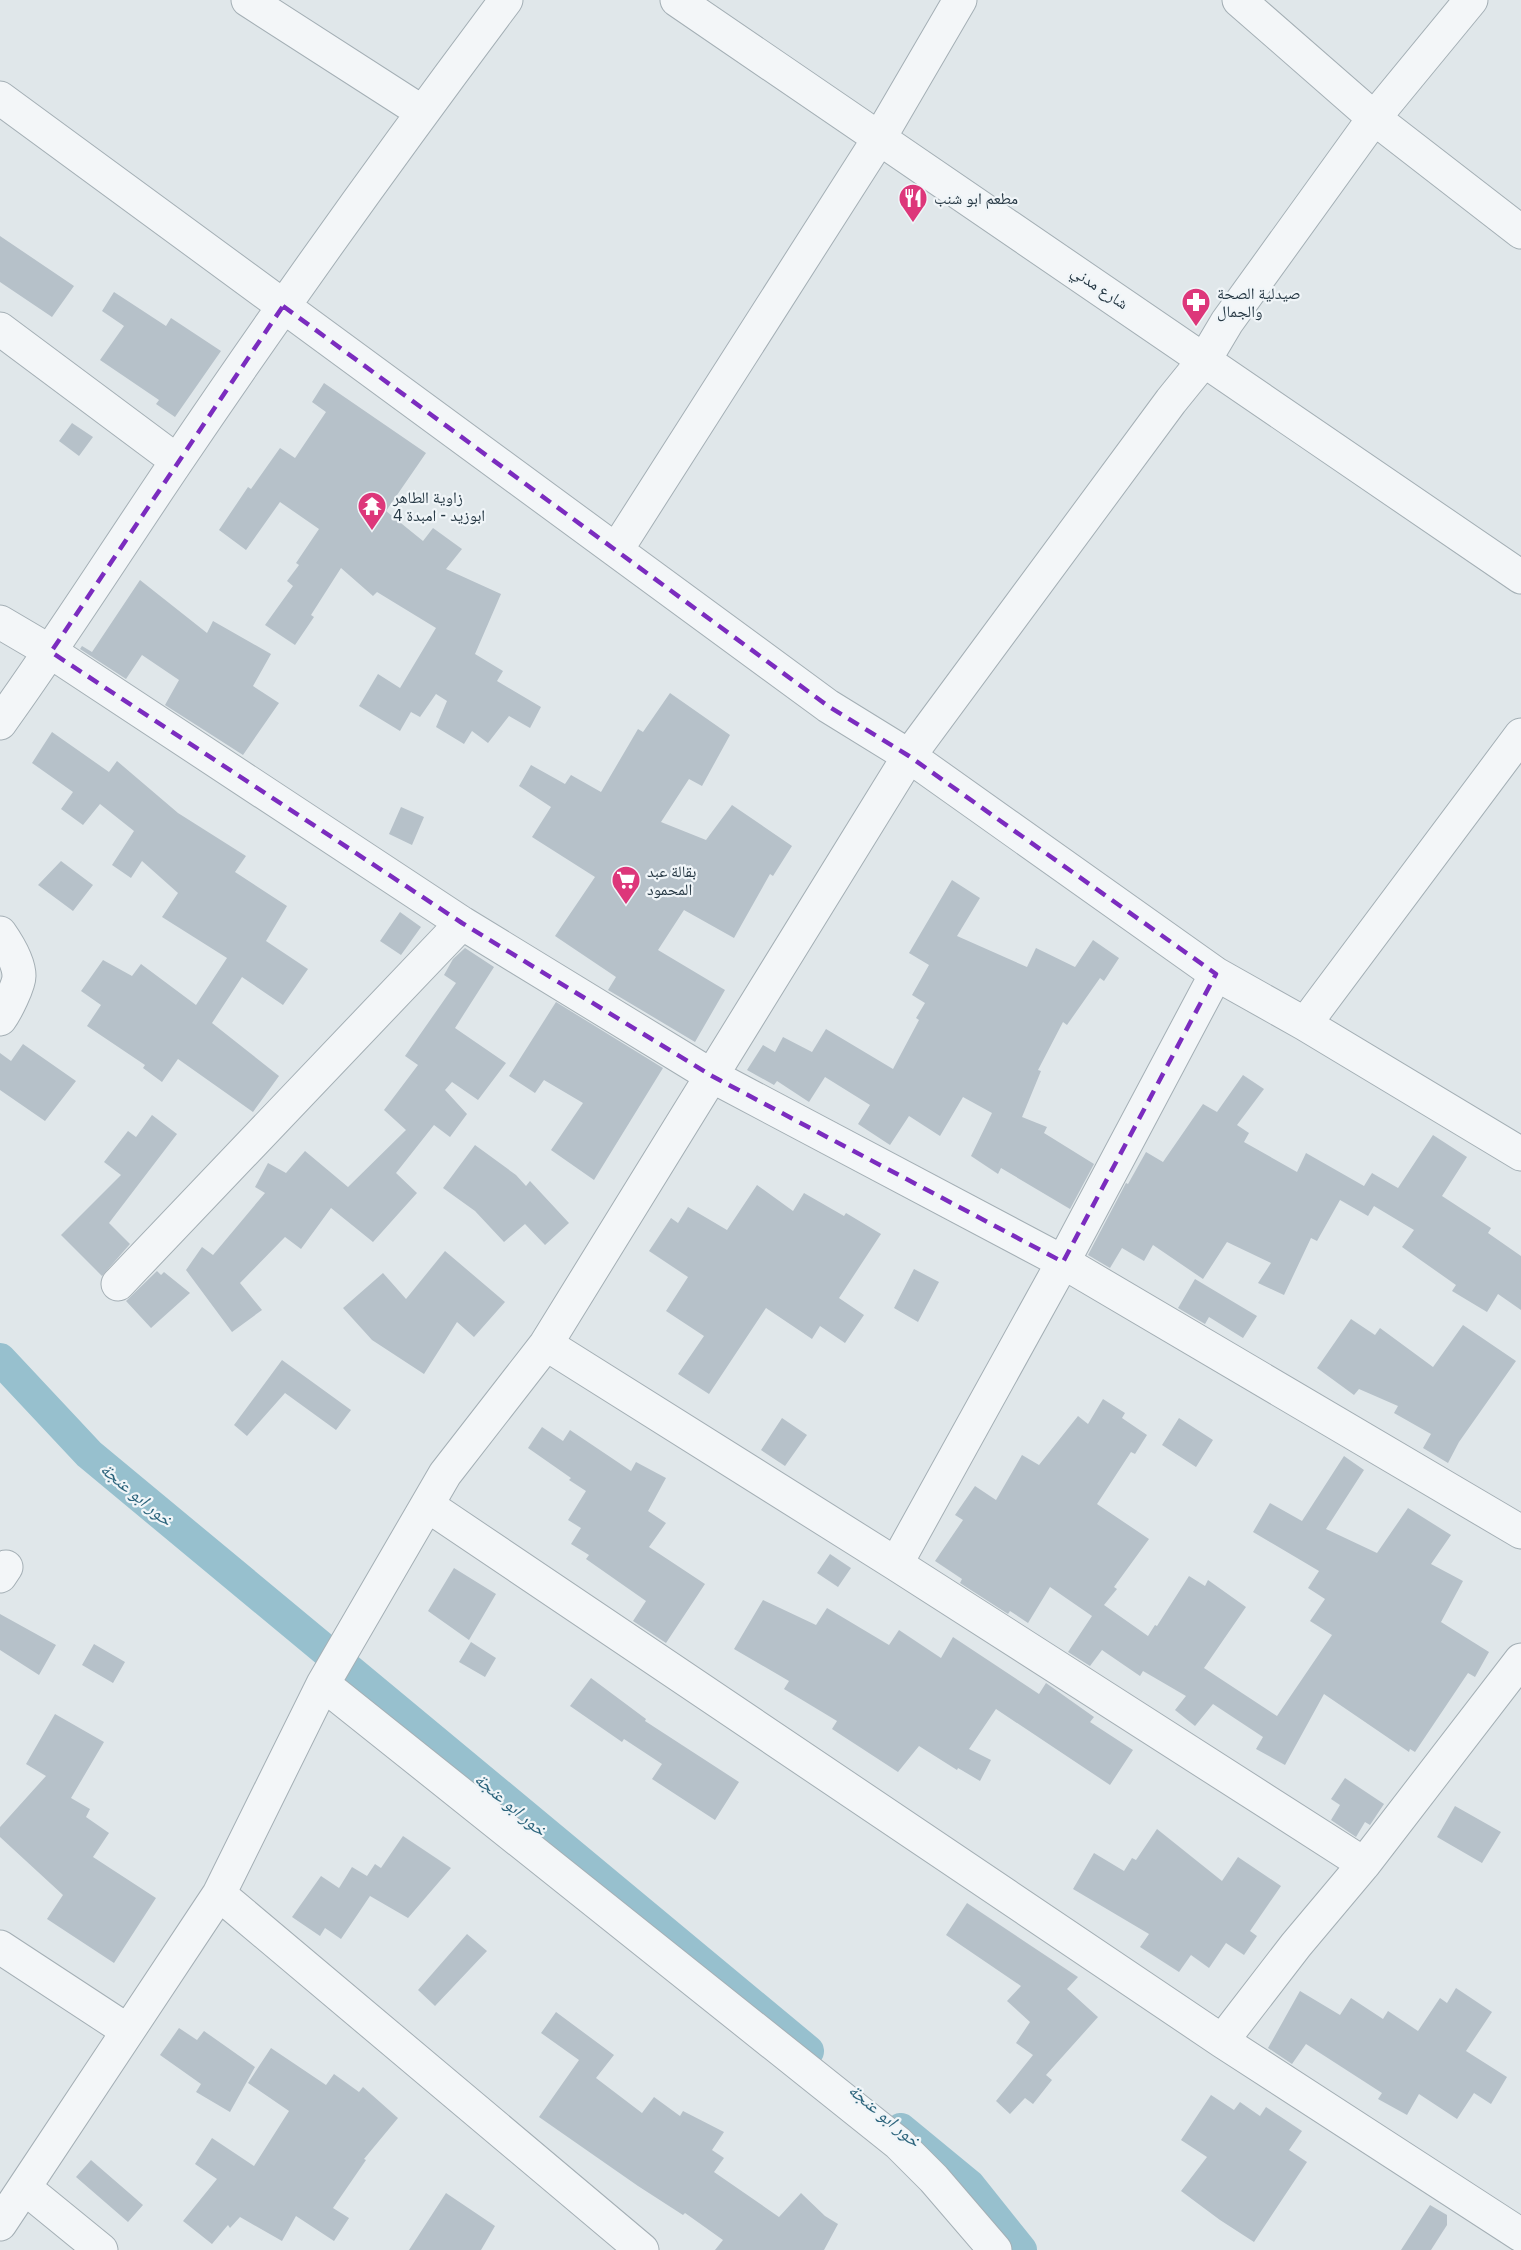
<svg xmlns="http://www.w3.org/2000/svg" width="1521" height="2250" viewBox="0 0 1521 2250" font-family="'IBM Plex Sans','Noto Naskh Arabic',sans-serif">
<style>
.lines{fill:none;stroke-linecap:round;stroke-linejoin:round}
.canal{stroke:#97c0ce;stroke-width:32}
.building{fill:#b6c1c9}
.minor-casing{stroke:#a4afb5;stroke-width:35}
.minor{stroke:#f3f6f8;stroke-width:33}
.marked{fill:none;stroke:#7b2cbf;stroke-width:4.5;stroke-dasharray:12 8;stroke-linejoin:round}
.labels{text-anchor:middle;dominant-baseline:central;stroke-width:4.5;stroke-linejoin:round;paint-order:stroke}
.poi-label{font-size:16px;fill:#263844;stroke:#f0f5f8;text-anchor:start}
.street-label{font-size:16px;fill:#263844;stroke:#f0f5f8}
.water-label{font-size:18px;font-style:italic;fill:#2c647c;stroke:#f0f5f8}
</style>
<rect width="100%" height="100%" fill="#e0e7ea"/>
<g class="lines">
<path class="canal" d="M 0,1359 L 89,1454 L 808,2051
M 901,2129 L 969,2185 L 1021,2250"/>
</g>
<path class="building" d="M 0,236 L 74,286 L 52,317 L 0,282 Z
M 114,292 L 166,326 L 171,318 L 221,351 L 175,417 L 156,404 L 159,400 L 100,360 L 124,326 L 102,311 Z
M 324,383 L 426,453 L 386,511 L 423,541 L 433,528 L 462,549 L 446,569 L 501,594 L 475,654 L 503,671 L 497,681 L 541,707 L 530,728 L 509,716 L 488,743 L 472,731 L 464,744 L 436,727 L 447,701 L 436,694 L 420,717 L 411,712 L 400,731 L 359,706 L 378,674 L 400,688 L 436,628 L 377,592 L 373,596 L 341,568 L 311,615 L 314,617 L 295,645 L 265,625 L 293,586 L 287,581 L 299,565 L 296,563 L 319,529 L 280,502 L 246,550 L 219,530 L 248,487 L 251,489 L 280,448 L 295,458 L 326,412 L 312,402 Z
M 72,423 L 93,437 L 79,456 L 59,441 Z
M 140,580 L 207,633 L 213,621 L 271,654 L 253,686 L 279,703 L 243,755 L 165,705 L 179,680 L 142,655 L 126,679 L 80,649 L 82,646 L 92,652 Z
M 670,693 L 730,735 L 702,786 L 689,779 L 661,822 L 706,840 L 732,805 L 792,846 L 773,876 L 770,874 L 734,938 L 684,910 L 658,950 L 725,990 L 695,1042 L 608,990 L 616,977 L 555,936 L 595,877 L 532,837 L 551,807 L 519,786 L 531,765 L 565,784 L 571,775 L 601,792 L 638,729 L 643,732 Z
M 52,732 L 109,772 L 117,761 L 178,813 L 246,856 L 235,872 L 287,906 L 266,941 L 308,969 L 283,1005 L 242,977 L 212,1023 L 279,1076 L 253,1112 L 178,1059 L 162,1082 L 143,1068 L 145,1065 L 87,1026 L 101,1005 L 81,991 L 103,960 L 132,976 L 141,964 L 196,1005 L 227,958 L 162,917 L 178,893 L 142,861 L 131,878 L 112,865 L 134,831 L 100,804 L 83,825 L 61,809 L 73,792 L 32,763 Z
M 401,807 L 424,817 L 412,845 L 389,834 Z
M 61,861 L 93,885 L 73,911 L 38,885 Z
M 952,880 L 980,898 L 957,936 L 1027,967 L 1036,948 L 1075,967 L 1093,940 L 1119,958 L 1104,981 L 1100,978 L 1067,1025 L 1063,1022 L 1038,1070 L 1041,1071 L 1022,1117 L 1047,1127 L 1044,1133 L 1094,1164 L 1070,1209 L 1001,1168 L 998,1174 L 971,1156 L 992,1113 L 963,1097 L 940,1136 L 909,1116 L 890,1145 L 858,1124 L 870,1105 L 825,1077 L 809,1102 L 777,1081 L 774,1085 L 747,1070 L 763,1045 L 775,1052 L 783,1037 L 812,1052 L 826,1029 L 893,1069 L 919,1020 L 916,1018 L 925,1003 L 912,995 L 929,965 L 909,953 Z
M 400,912 L 421,927 L 401,955 L 380,941 Z
M 465,948 L 494,967 L 455,1028 L 506,1063 L 478,1100 L 452,1082 L 445,1090 L 467,1114 L 450,1137 L 434,1125 L 396,1173 L 417,1193 L 373,1242 L 331,1208 L 301,1249 L 285,1237 L 240,1283 L 262,1310 L 232,1332 L 186,1270 L 202,1247 L 213,1255 L 265,1193 L 255,1187 L 268,1163 L 286,1173 L 305,1151 L 348,1187 L 406,1130 L 384,1110 L 418,1065 L 405,1056 L 456,983 L 444,975 L 453,959 Z
M 556,1002 L 663,1068 L 594,1180 L 551,1150 L 583,1103 L 544,1080 L 535,1093 L 509,1076 Z
M 23,1044 L 76,1081 L 45,1121 L 0,1090 L 0,1053 L 11,1061 Z
M 1243,1075 L 1264,1089 L 1237,1125 L 1249,1133 L 1244,1142 L 1297,1172 L 1306,1153 L 1364,1186 L 1372,1173 L 1398,1188 L 1433,1135 L 1467,1157 L 1442,1196 L 1491,1228 L 1488,1233 L 1521,1256 L 1521,1310 L 1498,1294 L 1487,1312 L 1452,1291 L 1456,1285 L 1402,1247 L 1414,1230 L 1374,1206 L 1368,1216 L 1340,1200 L 1317,1241 L 1311,1238 L 1284,1295 L 1258,1283 L 1271,1263 L 1227,1242 L 1203,1279 L 1153,1245 L 1144,1261 L 1122,1248 L 1110,1268 L 1088,1255 L 1126,1183 L 1128,1184 L 1146,1152 L 1163,1162 L 1203,1104 L 1217,1112 Z
M 152,1115 L 177,1134 L 109,1223 L 130,1244 L 102,1276 L 61,1235 L 121,1175 L 104,1162 L 128,1131 L 136,1137 Z
M 475,1145 L 516,1175 L 526,1186 L 530,1181 L 569,1223 L 545,1245 L 525,1224 L 504,1242 L 475,1211 L 443,1188 Z
M 757,1185 L 793,1211 L 804,1193 L 844,1216 L 846,1213 L 881,1234 L 839,1298 L 864,1315 L 845,1343 L 820,1326 L 812,1339 L 766,1308 L 709,1394 L 678,1374 L 704,1336 L 666,1311 L 688,1277 L 649,1251 L 671,1218 L 678,1223 L 688,1207 L 727,1230 Z
M 445,1251 L 505,1302 L 474,1337 L 457,1322 L 424,1374 L 372,1340 L 343,1308 L 383,1273 L 406,1299 Z
M 914,1269 L 939,1282 L 918,1322 L 894,1308 Z
M 157,1271 L 161,1275 L 164,1272 L 190,1293 L 151,1328 L 126,1301 Z
M 1195,1279 L 1257,1316 L 1243,1338 L 1209,1317 L 1205,1324 L 1178,1308 Z
M 1351,1319 L 1375,1335 L 1380,1328 L 1433,1367 L 1463,1325 L 1516,1361 L 1459,1442 L 1448,1463 L 1423,1448 L 1431,1434 L 1394,1413 L 1398,1406 L 1359,1389 L 1354,1395 L 1317,1368 Z
M 282,1360 L 351,1410 L 336,1430 L 285,1393 L 247,1436 L 234,1425 Z
M 1103,1399 L 1125,1413 L 1122,1418 L 1147,1435 L 1135,1454 L 1131,1452 L 1097,1504 L 1149,1539 L 1114,1587 L 1117,1589 L 1104,1605 L 1148,1636 L 1155,1625 L 1157,1626 L 1189,1576 L 1205,1586 L 1208,1580 L 1246,1607 L 1204,1668 L 1277,1716 L 1332,1635 L 1310,1621 L 1325,1599 L 1308,1588 L 1319,1571 L 1253,1532 L 1270,1503 L 1302,1521 L 1344,1456 L 1364,1470 L 1326,1529 L 1377,1553 L 1408,1508 L 1451,1535 L 1431,1564 L 1463,1581 L 1441,1622 L 1489,1652 L 1475,1677 L 1468,1673 L 1415,1752 L 1410,1749 L 1409,1752 L 1324,1694 L 1285,1765 L 1256,1749 L 1263,1737 L 1213,1704 L 1195,1726 L 1175,1710 L 1186,1696 L 1143,1671 L 1140,1676 L 1102,1650 L 1090,1666 L 1068,1652 L 1092,1616 L 1050,1587 L 1028,1623 L 1010,1611 L 1008,1614 L 960,1583 L 962,1579 L 935,1561 L 963,1520 L 955,1515 L 975,1486 L 996,1500 L 1022,1455 L 1039,1465 L 1078,1416 L 1088,1424 Z
M 782,1418 L 807,1435 L 785,1466 L 761,1450 Z
M 1179,1418 L 1213,1440 L 1196,1467 L 1162,1445 Z
M 542,1427 L 563,1441 L 570,1430 L 631,1471 L 636,1462 L 666,1478 L 648,1511 L 666,1523 L 649,1547 L 705,1584 L 666,1643 L 633,1621 L 646,1601 L 586,1559 L 589,1555 L 571,1544 L 581,1528 L 568,1520 L 586,1491 L 569,1480 L 571,1478 L 528,1448 Z
M 830,1554 L 851,1568 L 838,1587 L 817,1573 Z
M 454,1568 L 496,1594 L 469,1640 L 428,1611 Z
M 763,1600 L 816,1625 L 827,1608 L 889,1645 L 899,1630 L 941,1658 L 953,1637 L 1039,1694 L 1046,1683 L 1094,1717 L 1090,1722 L 1133,1750 L 1110,1785 L 996,1709 L 969,1749 L 991,1760 L 980,1781 L 958,1768 L 957,1770 L 919,1746 L 898,1772 L 832,1729 L 837,1721 L 784,1689 L 789,1681 L 734,1649 Z
M 0,1614 L 56,1645 L 39,1675 L 0,1650 Z
M 471,1642 L 496,1658 L 485,1677 L 459,1662 Z
M 94,1644 L 125,1662 L 113,1683 L 82,1665 Z
M 591,1678 L 646,1719 L 645,1721 L 739,1782 L 715,1820 L 652,1779 L 662,1764 L 624,1739 L 622,1742 L 570,1706 Z
M 55,1714 L 104,1742 L 71,1798 L 90,1809 L 86,1817 L 109,1833 L 93,1857 L 156,1898 L 114,1963 L 47,1919 L 63,1895 L 0,1837 L 0,1827 L 46,1776 L 26,1764 Z
M 1345,1778 L 1384,1804 L 1370,1825 L 1365,1822 L 1356,1837 L 1331,1820 L 1340,1805 L 1331,1799 Z
M 1455,1806 L 1501,1832 L 1482,1863 L 1437,1837 Z
M 1157,1829 L 1222,1881 L 1238,1857 L 1281,1886 L 1250,1931 L 1257,1936 L 1244,1955 L 1226,1943 L 1209,1968 L 1191,1955 L 1179,1972 L 1140,1947 L 1149,1934 L 1073,1889 L 1094,1853 L 1124,1871 L 1132,1858 L 1136,1860 Z
M 403,1836 L 451,1868 L 408,1918 L 370,1896 L 341,1939 L 325,1928 L 320,1936 L 292,1917 L 321,1876 L 339,1888 L 352,1867 L 367,1876 L 375,1864 L 381,1868 Z
M 967,1903 L 1078,1977 L 1067,1989 L 1098,2017 L 1046,2075 L 1052,2080 L 1033,2104 L 1025,2098 L 1010,2114 L 996,2101 L 1033,2055 L 1016,2043 L 1030,2022 L 1007,2001 L 1021,1986 L 946,1935 Z
M 467,1934 L 487,1951 L 435,2006 L 418,1990 Z
M 1456,1988 L 1492,2012 L 1466,2051 L 1507,2077 L 1491,2104 L 1474,2093 L 1457,2119 L 1419,2094 L 1407,2115 L 1378,2099 L 1382,2093 L 1306,2044 L 1292,2064 L 1268,2048 L 1300,1991 L 1340,2015 L 1351,1998 L 1383,2019 L 1388,2011 L 1418,2031 L 1440,1998 L 1447,2003 Z
M 556,2012 L 614,2055 L 596,2078 L 642,2113 L 654,2097 L 680,2116 L 683,2111 L 724,2132 L 712,2150 L 724,2158 L 714,2172 L 779,2217 L 801,2193 L 825,2216 L 838,2224 L 824,2250 L 715,2250 L 723,2240 L 685,2213 L 683,2215 L 638,2186 L 539,2117 L 579,2060 L 541,2033 Z
M 179,2028 L 197,2040 L 204,2031 L 255,2067 L 230,2112 L 196,2092 L 201,2084 L 160,2055 Z
M 271,2048 L 326,2085 L 334,2074 L 359,2092 L 363,2087 L 398,2118 L 364,2159 L 366,2160 L 333,2208 L 349,2218 L 334,2241 L 296,2216 L 282,2241 L 240,2217 L 230,2228 L 228,2225 L 212,2244 L 183,2221 L 217,2179 L 195,2164 L 212,2138 L 254,2166 L 289,2111 L 248,2083 Z
M 1211,2095 L 1234,2110 L 1240,2102 L 1260,2116 L 1266,2107 L 1302,2131 L 1289,2150 L 1307,2162 L 1254,2242 L 1220,2220 L 1181,2191 L 1207,2157 L 1181,2140 Z
M 91,2160 L 143,2205 L 128,2222 L 76,2177 Z
M 446,2193 L 495,2226 L 481,2250 L 409,2250 Z
M 1430,2205 L 1447,2215 L 1447,2225 L 1431,2250 L 1401,2250 Z"/>
<g class="lines">
<g class="minor-casing">
<path id="minor" d="M 248,0 L 422,112
M 677,0 L 1521,577
M 1239,0 L 1374,118 L 1521,232
M 1471,0 L 1374,118 L 1227,322 L 1205,359 L 1171,401 L 909,756 L 546,1344 L 445,1474 L 427,1505 L 1222,2041 L 1521,2235
M 0,98 L 828,706 L 909,756 L 1216,974 L 1305,1024 L 1521,1154
M 0,329 L 177,461
M 617,549 L 880,137 L 960,0
M 0,622 L 51,652 L 462,923 L 712,1076 L 1063,1262 L 1521,1532
M 0,723 C 62,637 118,548 177,461 C 283,304 393,151 506,0
M 0,933 C 7,943 19,963 19,976 C 19,985 6,1011 0,1019
M 1305,1024 L 1521,735
M 118,1284 L 462,923
M 546,1344 L 896,1564 L 1364,1864
M 896,1564 L 1063,1262 L 1216,974
M 0,1576 L 6,1567
M 323,1684 L 898,2143 L 934,2179 L 995,2250
M 219,1894 L 642,2250
M 0,1947 L 128,2031
M 1222,2041 L 1296,1945 L 1364,1864 L 1521,1660
M 25,2188 L 101,2250
M 0,2224 L 219,1894 L 323,1684 L 427,1505"/>
</g>
<use href="#minor" class="minor"/>
</g>
<path class="marked" d="M 283,306 L 828,706 L 909,756 L 1216,974 L 1063,1262 L 712,1076 L 462,923 L 51,652 Z"/>
<defs>
<g id="restaurant-pin" transform="scale(1.5)"><path d="M0 17L-7.5 6A9.5 9.5 0 1 1 7.5 6Z" fill="#dd377a" stroke="#f0f5f8"/><path d="M-5-6h1v4h1v-4h1v4h1v-4h1v5L-1.5 .5V6h-2V.5L-5-1ZM5-6V6H3V1.5H1.5Q1.5-4 5-6Z" fill="#fff"/></g>
<g id="pharmacy-pin" transform="scale(1.5)"><path d="M0 17L-7.5 6A9.5 9.5 0 1 1 7.5 6Z" fill="#dd377a" stroke="#f0f5f8"/><path d="M-2-6h4v4h4v4h-4v4h-4v-4h-4v-4h4Z" fill="#fff"/></g>
<g id="temple-pin" transform="scale(1.5)"><path d="M0 17L-7.5 6A9.5 9.5 0 1 1 7.5 6Z" fill="#dd377a" stroke="#f0f5f8"/><path d="M0-6L5-2H3V0L6.5 2.5H4V6H1.5V3h-3V6H-4V2.5H-6.5L-3 0V-2H-5Z" fill="#fff"/></g>
<g id="supermarket-pin" transform="scale(1.5)"><path d="M0 17L-7.5 6A9.5 9.5 0 1 1 7.5 6Z" fill="#dd377a" stroke="#f0f5f8"/><path d="M-6-5.5h2.5l.6 2H6L4.5 2H-2.5L-4.4-4H-6ZM-1.5 3.2a1.3 1.3 0 1 0 .1 0ZM3 3.2a1.3 1.3 0 1 0 .1 0Z" fill="#fff"/></g>
</defs>
<g fill-rule="evenodd">
<use href="#restaurant-pin" x="913" y="198"/>
<use href="#pharmacy-pin" x="1196" y="302"/>
<use href="#temple-pin" x="372" y="506"/>
<use href="#supermarket-pin" x="626" y="880"/>
</g>
<g class="labels">
<g class="poi-label">
<text x="934" y="198">مطعم ابو شنب</text>
<text x="1217" y="293">صيدلية الصحة<tspan x="1217" dy="18">والجمال</tspan></text>
<text x="393" y="497">زاوية الطاهر<tspan x="393" dy="18">ابوزيد - امبدة 4</tspan></text>
<text x="647" y="871">بقالة عبد<tspan x="647" dy="18">المحمود</tspan></text>
</g>
<g class="street-label">
<text transform="translate(1100 287) rotate(34)">شارع مدني</text>
</g>
<g class="water-label">
<text transform="translate(137 1494) rotate(40)">خور ابو عنجة</text>
<text transform="translate(511 1804) rotate(40)">خور ابو عنجة</text>
<text transform="translate(885 2115) rotate(40)">خور ابو عنجة</text>
</g>
</g>
</svg>
